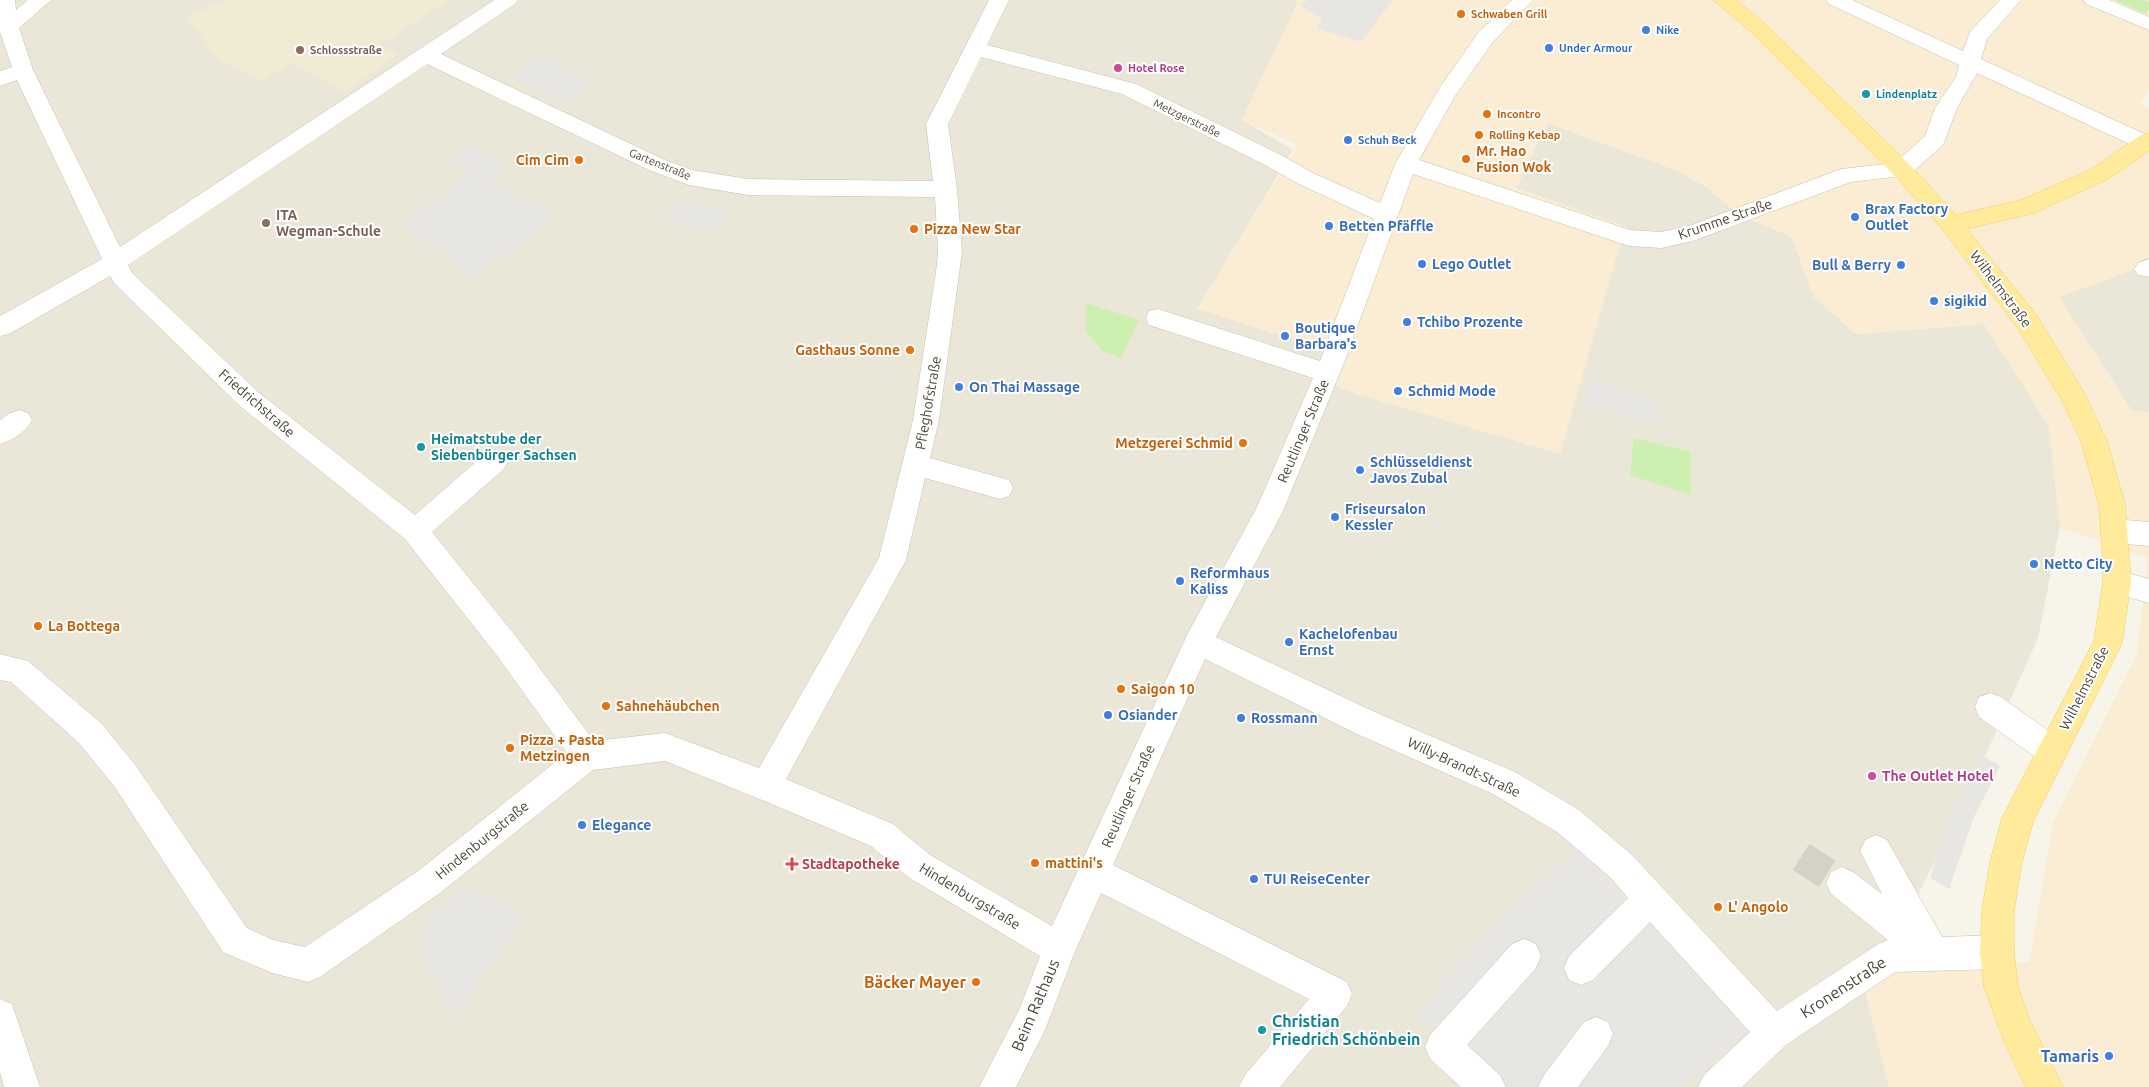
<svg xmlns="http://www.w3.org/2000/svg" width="2149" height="1087" viewBox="0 0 2149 1087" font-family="Ubuntu,sans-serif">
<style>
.residential{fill:#ebe7d8}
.commercial{fill:#faedd4}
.education{fill:#f1ebd3}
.green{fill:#cdefaf}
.parking{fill:#e8e6e2}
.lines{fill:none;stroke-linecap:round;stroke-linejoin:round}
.minor-tunnel{stroke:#d5d1c6;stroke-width:31;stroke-dasharray:31 15;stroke-linecap:butt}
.minor-casing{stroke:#c6c0ae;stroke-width:1}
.major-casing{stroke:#f1d15e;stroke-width:1}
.minor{fill:#fff;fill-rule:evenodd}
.major{fill:#ffeb9b;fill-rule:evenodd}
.food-dot{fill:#e8710a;stroke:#fff;stroke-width:2}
.shop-dot{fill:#3f7fe0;stroke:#fff;stroke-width:2}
.education-dot{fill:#8d6e63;stroke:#fff;stroke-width:2}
.hotel-dot{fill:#d1479c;stroke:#fff;stroke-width:2}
.culture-dot{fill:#0f9aa8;stroke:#fff;stroke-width:2}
.health-dot{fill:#e0444e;stroke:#fff;stroke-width:2}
.labels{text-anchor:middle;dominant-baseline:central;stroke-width:4;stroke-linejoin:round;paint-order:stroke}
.far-food-label{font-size:11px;font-weight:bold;fill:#c56008;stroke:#fff;text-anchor:start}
.far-shop-label{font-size:11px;font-weight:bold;fill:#366cbe;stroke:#fff;text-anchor:start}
.far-education-label{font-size:11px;font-weight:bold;fill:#785e54;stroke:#fff;text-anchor:start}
.far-hotel-label{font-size:11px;font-weight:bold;fill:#b23c85;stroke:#fff;text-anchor:start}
.far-culture-label{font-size:11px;font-weight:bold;fill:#0d838f;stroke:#fff;text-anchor:start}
.far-street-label{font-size:11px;fill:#4c4537;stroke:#fff}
.food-label{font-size:14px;font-weight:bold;fill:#c56008;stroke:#fff;text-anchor:start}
.shop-label{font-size:14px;font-weight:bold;fill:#366cbe;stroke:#fff;text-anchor:start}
.education-label{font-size:14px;font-weight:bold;fill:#785e54;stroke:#fff;text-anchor:start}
.street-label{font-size:14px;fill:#4c4537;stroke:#fff}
.culture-label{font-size:14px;font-weight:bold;fill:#0d838f;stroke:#fff;text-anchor:start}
.hotel-label{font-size:14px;font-weight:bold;fill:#b23c85;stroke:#fff;text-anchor:start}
.health-label{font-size:14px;font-weight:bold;fill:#be3a42;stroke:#fff;text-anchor:start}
.near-food-label{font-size:16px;font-weight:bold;fill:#c56008;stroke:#fff;text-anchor:end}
.near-street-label{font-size:16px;fill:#4c4537;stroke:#fff}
.near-culture-label{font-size:16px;font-weight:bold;fill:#0d838f;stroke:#fff;text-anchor:start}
.near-shop-label{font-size:16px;font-weight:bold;fill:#366cbe;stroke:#fff;text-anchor:end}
</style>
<rect width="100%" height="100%" fill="#f7f4ea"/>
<path class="residential" d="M 0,0 L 1295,0 L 1298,2 L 1242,120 L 1293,150 L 1198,308 L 1339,354 L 1327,383 L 1360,395 L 1560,453 L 1516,188 L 1547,123 L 1676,170 L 1705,186 L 1740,216 L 1791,236 L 1814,297 L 1856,334 L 1984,324 L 2049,426 L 2060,527 L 2038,638 L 1961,810 L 1898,934 L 1865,990 L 1889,1087 L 0,1087 Z
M 2149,264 L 2149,413 L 2131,410 L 2059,297 Z"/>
<path class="commercial" d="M 1295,0 L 2149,0 L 2149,92 L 2140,103 L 2149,108 L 2149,264 L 2059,297 L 2130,410 L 2149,413 L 2149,1087 L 1889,1087 L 1865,990 L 1910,964 L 2029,962 L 2053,823 L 2137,653 L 2148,558 L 2060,527 L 2049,426 L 1984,324 L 1856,334 L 1814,297 L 1791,236 L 1740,216 L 1705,186 L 1676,170 L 1547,123 L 1516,188 L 1625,226 L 1560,454 L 1360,395 L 1327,383 L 1338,354 L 1197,309 L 1298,145 L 1242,120 L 1298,2 Z"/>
<path class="education" d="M 226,0 L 450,0 L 379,45 L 398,55 L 345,92 L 290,63 L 262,81 L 218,59 L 187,17 Z"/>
<path class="green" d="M 2114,0 L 2144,0 L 2149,2 L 2149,9 L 2146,14 Z
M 1086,303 L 1139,320 L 1121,358 L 1104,352 L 1086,332 Z
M 1634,438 L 1691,452 L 1691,495 L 1630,475 Z"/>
<path class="parking" d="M 1308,0 L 1393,0 L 1361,42 L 1317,28 L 1322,19 L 1299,5 Z
M 540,55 L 593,84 L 566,103 L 513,76 Z
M 468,144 L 508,167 L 491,180 L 556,216 L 475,278 L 400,224 L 469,174 L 446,160 Z
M 679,201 L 727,210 L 715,232 L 666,223 Z
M 1591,379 L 1659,402 L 1656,422 L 1582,407 Z
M 1982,755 L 2000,766 L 1974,817 L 1949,889 L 1930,878 L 1951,813 Z
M 1578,849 L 1751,1028 L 1685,1087 L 1500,1087 L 1414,1014 L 1509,910 Z
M 472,887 L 525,916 L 465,1002 L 449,1015 L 417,941 L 426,917 Z"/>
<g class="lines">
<path class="minor-tunnel" d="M 1801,857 L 1842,883"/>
<g class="minor-casing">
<path id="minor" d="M 0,0 L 15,0 L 16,10 L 28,0 L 51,0 L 19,28 L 33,70 L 120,247 L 494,0 L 518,0 L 515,4 L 441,54 L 665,160 L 692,170 L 748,179 L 933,181 L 926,124 L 989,0 L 1009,0 L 987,45 L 1136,84 L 1281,155 L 1313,173 L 1380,203 L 1395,164 L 1439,89 L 1478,33 L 1512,0 L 1533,0 L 1492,43 L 1455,96 L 1419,160 L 1630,230 L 1661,232 L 1689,226 L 1841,169 L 1895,163 L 1925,136 L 1935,108 L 1956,77 L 1959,65 L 1829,4 L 1826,0 L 1852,0 L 1963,51 L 1970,32 L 2000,0 L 2021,0 L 1987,39 L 1981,59 L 2149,136 L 2149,150 L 2138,148 L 1977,73 L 1957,108 L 1943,145 L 1909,175 L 1851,182 L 1693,241 L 1661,248 L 1629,246 L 1413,174 L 1346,358 L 1283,511 L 1216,637 L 1379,714 L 1515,772 L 1579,810 L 1632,855 L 1777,1011 L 1878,944 L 1888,940 L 1831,894 L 1826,883 L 1831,872 L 1842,867 L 1853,872 L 1882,894 L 1860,851 L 1865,840 L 1876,835 L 1887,840 L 1942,937 L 1997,935 L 2009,940 L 2014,952 L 2009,964 L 1997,969 L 1895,972 L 1786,1045 L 1742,1087 L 1698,1087 L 1704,1075 L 1750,1032 L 1650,922 L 1593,980 L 1581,985 L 1569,980 L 1564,968 L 1569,956 L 1628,898 L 1610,877 L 1557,832 L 1493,794 L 1357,734 L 1205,659 L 1113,865 L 1347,982 L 1352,994 L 1347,1006 L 1280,1087 L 1239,1087 L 1245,1075 L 1309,999 L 1101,893 L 1074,954 L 1045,1030 L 1016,1087 L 979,1087 L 1020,1008 L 1040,956 L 908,877 L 871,846 L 757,798 L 665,761 L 593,770 L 440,893 L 320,977 L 308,982 L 272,973 L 223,952 L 114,786 L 79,743 L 11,682 L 0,680 L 0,654 L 28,661 L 101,723 L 136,766 L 247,928 L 273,940 L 305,947 L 418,871 L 567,753 L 498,657 L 405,539 L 240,406 L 115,284 L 110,276 L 9,334 L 0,336 L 0,316 L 102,259 L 17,80 L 0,86 L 0,71 L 12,67 L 0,32 ZM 981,57 L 1122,94 L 1265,165 L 1297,183 L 1374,219 L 1320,361 L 1158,309 L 1149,311 L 1146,318 L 1149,325 L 1313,378 L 1257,507 L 1188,633 L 1052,926 L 930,855 L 893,824 L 786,779 L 906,560 L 925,478 L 1000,499 L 1009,496 L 1013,488 L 1009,480 L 930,458 L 939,420 L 962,252 L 957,189 L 948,124 ZM 427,64 L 649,170 L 689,185 L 748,195 L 935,197 L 938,252 L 936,272 L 913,420 L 879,558 L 759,768 L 665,733 L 594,741 L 518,639 L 432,532 L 504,469 L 508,461 L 504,453 L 495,450 L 486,453 L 415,515 L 258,392 L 132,273 L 128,265 Z
M 2083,0 L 2110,0 L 2149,17 L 2149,30 L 2086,4 Z
M 2149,259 L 2149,277 L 2138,275 L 2134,269 L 2138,263 Z
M 19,410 L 28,413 L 32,420 C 26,432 13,440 0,444 L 0,420 L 10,413 Z
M 2115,519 L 2149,522 L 2149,546 L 2115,543 L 2105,539 L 2101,531 L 2105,523 Z
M 2117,570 L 2149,579 L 2149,603 L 2107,591 L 2103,582 L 2107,573 Z
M 1990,693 L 2001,697 L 2063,741 L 2067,751 L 2063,761 L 2052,765 L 2041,761 L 1979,717 L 1975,707 L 1979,697 Z
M 1524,939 L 1536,944 L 1541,956 L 1536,968 L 1467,1045 L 1500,1075 L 1506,1087 L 1461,1087 L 1430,1059 L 1425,1047 L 1430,1035 L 1512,944 Z
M 0,999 L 12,1004 L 40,1087 L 4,1087 L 0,1072 Z
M 1596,1017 L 1608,1022 L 1613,1034 L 1608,1046 L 1578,1087 L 1538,1087 L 1544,1075 L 1584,1022 Z"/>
</g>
<g class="major-casing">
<path id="major" d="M 1714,0 L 1736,0 L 1764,23 L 1915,170 L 1956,215 L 2021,200 L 2092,169 L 2141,135 L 2149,133 L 2149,151 L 2108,179 L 2034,213 L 1967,229 L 2037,316 L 2083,391 L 2107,441 L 2125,505 L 2131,582 L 2122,643 L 2033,822 L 2022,862 L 2014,911 L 2014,952 L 2018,987 L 2030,1021 L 2063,1087 L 2026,1087 L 2004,1041 L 1984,987 L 1980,952 L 1982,911 L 1990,862 L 2002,818 L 2094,641 L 2103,582 L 2103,563 L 2099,505 L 2081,441 L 2063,402 L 2019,330 L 1943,230 L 1899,180 L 1750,31 Z"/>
</g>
<use href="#minor" class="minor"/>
<use href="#major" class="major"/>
</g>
<g class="food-dot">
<circle cx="1461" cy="14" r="5"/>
<circle cx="1487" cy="114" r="5"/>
<circle cx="1479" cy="135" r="5"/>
<circle cx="1466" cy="159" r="5"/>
<circle cx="579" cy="160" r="5"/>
<circle cx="914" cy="229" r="5"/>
<circle cx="910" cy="350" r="5"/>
<circle cx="1243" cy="443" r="5"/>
<circle cx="38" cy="626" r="5"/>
<circle cx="1121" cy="689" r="5"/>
<circle cx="606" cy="706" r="5"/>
<circle cx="510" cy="748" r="5"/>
<circle cx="1035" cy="863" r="5"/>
<circle cx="1718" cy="907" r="5"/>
<circle cx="976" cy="982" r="5"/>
</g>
<g class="shop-dot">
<circle cx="1646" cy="30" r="5"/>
<circle cx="1549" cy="48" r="5"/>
<circle cx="1348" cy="140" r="5"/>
<circle cx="1855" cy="217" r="5"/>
<circle cx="1329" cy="226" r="5"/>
<circle cx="1422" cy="264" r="5"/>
<circle cx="1901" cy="265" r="5"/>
<circle cx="1934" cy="301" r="5"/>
<circle cx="1407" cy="322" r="5"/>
<circle cx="1285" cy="336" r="5"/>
<circle cx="959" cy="387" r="5"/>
<circle cx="1398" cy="391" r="5"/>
<circle cx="1360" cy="470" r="5"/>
<circle cx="1335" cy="517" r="5"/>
<circle cx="2034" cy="564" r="5"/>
<circle cx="1180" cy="581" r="5"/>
<circle cx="1289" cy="642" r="5"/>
<circle cx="1108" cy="715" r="5"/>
<circle cx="1241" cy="718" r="5"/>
<circle cx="582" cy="825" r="5"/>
<circle cx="1254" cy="879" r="5"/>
<circle cx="2109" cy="1056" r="5"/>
</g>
<g class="education-dot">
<circle cx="300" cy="50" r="5"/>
<circle cx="266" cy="223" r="5"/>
</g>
<g class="hotel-dot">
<circle cx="1118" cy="68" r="5"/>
<circle cx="1872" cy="776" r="5"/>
</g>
<g class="culture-dot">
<circle cx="1866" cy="94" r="5"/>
<circle cx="421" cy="447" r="5"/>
<circle cx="1262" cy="1030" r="5"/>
</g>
<path class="health-dot" d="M789.5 856.5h5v5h5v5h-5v5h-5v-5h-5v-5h5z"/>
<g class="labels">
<g class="far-food-label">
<text x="1471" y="14">Schwaben Grill</text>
<text x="1497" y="114">Incontro</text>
<text x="1489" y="135">Rolling Kebap</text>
</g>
<g class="far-shop-label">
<text x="1656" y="30">Nike</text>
<text x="1559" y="48">Under Armour</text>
<text x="1358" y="140">Schuh Beck</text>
</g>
<g class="far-education-label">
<text x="310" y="50">Schlossstraße</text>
</g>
<g class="far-hotel-label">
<text x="1128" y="68">Hotel Rose</text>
</g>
<g class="far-culture-label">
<text x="1876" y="94">Lindenplatz</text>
</g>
<g class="far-street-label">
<text transform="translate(1187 118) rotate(26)">Metzgerstraße</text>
<text transform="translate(660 164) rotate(22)">Gartenstraße</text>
</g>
<g class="food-label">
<text x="1476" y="151">Mr. Hao<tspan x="1476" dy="16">Fusion Wok</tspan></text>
<text x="569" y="160" text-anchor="end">Cim Cim</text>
<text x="924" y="229">Pizza New Star</text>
<text x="900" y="350" text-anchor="end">Gasthaus Sonne</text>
<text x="1233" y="443" text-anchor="end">Metzgerei Schmid</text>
<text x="48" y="626">La Bottega</text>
<text x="1131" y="689">Saigon 10</text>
<text x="616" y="706">Sahnehäubchen</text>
<text x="520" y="740">Pizza + Pasta<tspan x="520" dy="16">Metzingen</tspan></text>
<text x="1045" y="863">mattini's</text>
<text x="1728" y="907">L' Angolo</text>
</g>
<g class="shop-label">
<text x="1865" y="209">Brax Factory<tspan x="1865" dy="16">Outlet</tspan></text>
<text x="1339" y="226">Betten Pfäffle</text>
<text x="1432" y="264">Lego Outlet</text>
<text x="1891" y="265" text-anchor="end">Bull &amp; Berry</text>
<text x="1944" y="301">sigikid</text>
<text x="1417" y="322">Tchibo Prozente</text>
<text x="1295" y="328">Boutique<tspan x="1295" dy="16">Barbara's</tspan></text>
<text x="969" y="387">On Thai Massage</text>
<text x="1408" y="391">Schmid Mode</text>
<text x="1370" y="462">Schlüsseldienst<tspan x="1370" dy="16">Javos Zubal</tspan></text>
<text x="1345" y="509">Friseursalon<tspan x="1345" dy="16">Kessler</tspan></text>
<text x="2044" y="564">Netto City</text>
<text x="1190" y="573">Reformhaus<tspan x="1190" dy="16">Kaliss</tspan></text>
<text x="1299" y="634">Kachelofenbau<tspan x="1299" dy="16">Ernst</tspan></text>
<text x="1118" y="715">Osiander</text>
<text x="1251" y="718">Rossmann</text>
<text x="592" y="825">Elegance</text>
<text x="1264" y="879">TUI ReiseCenter</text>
</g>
<g class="education-label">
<text x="276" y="215">ITA<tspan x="276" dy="16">Wegman-Schule</tspan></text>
</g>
<g class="street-label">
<text transform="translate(1725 219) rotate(-19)">Krumme Straße</text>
<text transform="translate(2001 289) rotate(53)">Wilhelmstraße</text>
<text transform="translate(257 403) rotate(41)">Friedrichstraße</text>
<text transform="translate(928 403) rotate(-80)">Pfleghofstraße</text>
<text transform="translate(1303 431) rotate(-67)">Reutlinger Straße</text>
<text transform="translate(2084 688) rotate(-63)">Wilhelmstraße</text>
<text transform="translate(1464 767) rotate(25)">Willy-Brandt-Straße</text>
<text transform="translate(1128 796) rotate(-66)">Reutlinger Straße</text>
<text transform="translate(482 840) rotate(-39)">Hindenburgstraße</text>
<text transform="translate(970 896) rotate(31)">Hindenburgstraße</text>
</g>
<g class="culture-label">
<text x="431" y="439">Heimatstube der<tspan x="431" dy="16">Siebenbürger Sachsen</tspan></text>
</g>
<g class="hotel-label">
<text x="1882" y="776">The Outlet Hotel</text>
</g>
<g class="health-label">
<text x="802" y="864">Stadtapotheke</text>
</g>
<g class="near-food-label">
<text x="966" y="982">Bäcker Mayer</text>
</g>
<g class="near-street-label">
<text transform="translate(1843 987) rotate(-33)">Kronenstraße</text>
<text transform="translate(1035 1005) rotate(-67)">Beim Rathaus</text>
</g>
<g class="near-culture-label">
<text x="1272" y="1021">Christian<tspan x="1272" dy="18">Friedrich Schönbein</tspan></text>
</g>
<g class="near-shop-label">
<text x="2099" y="1056">Tamaris</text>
</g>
</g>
</svg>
